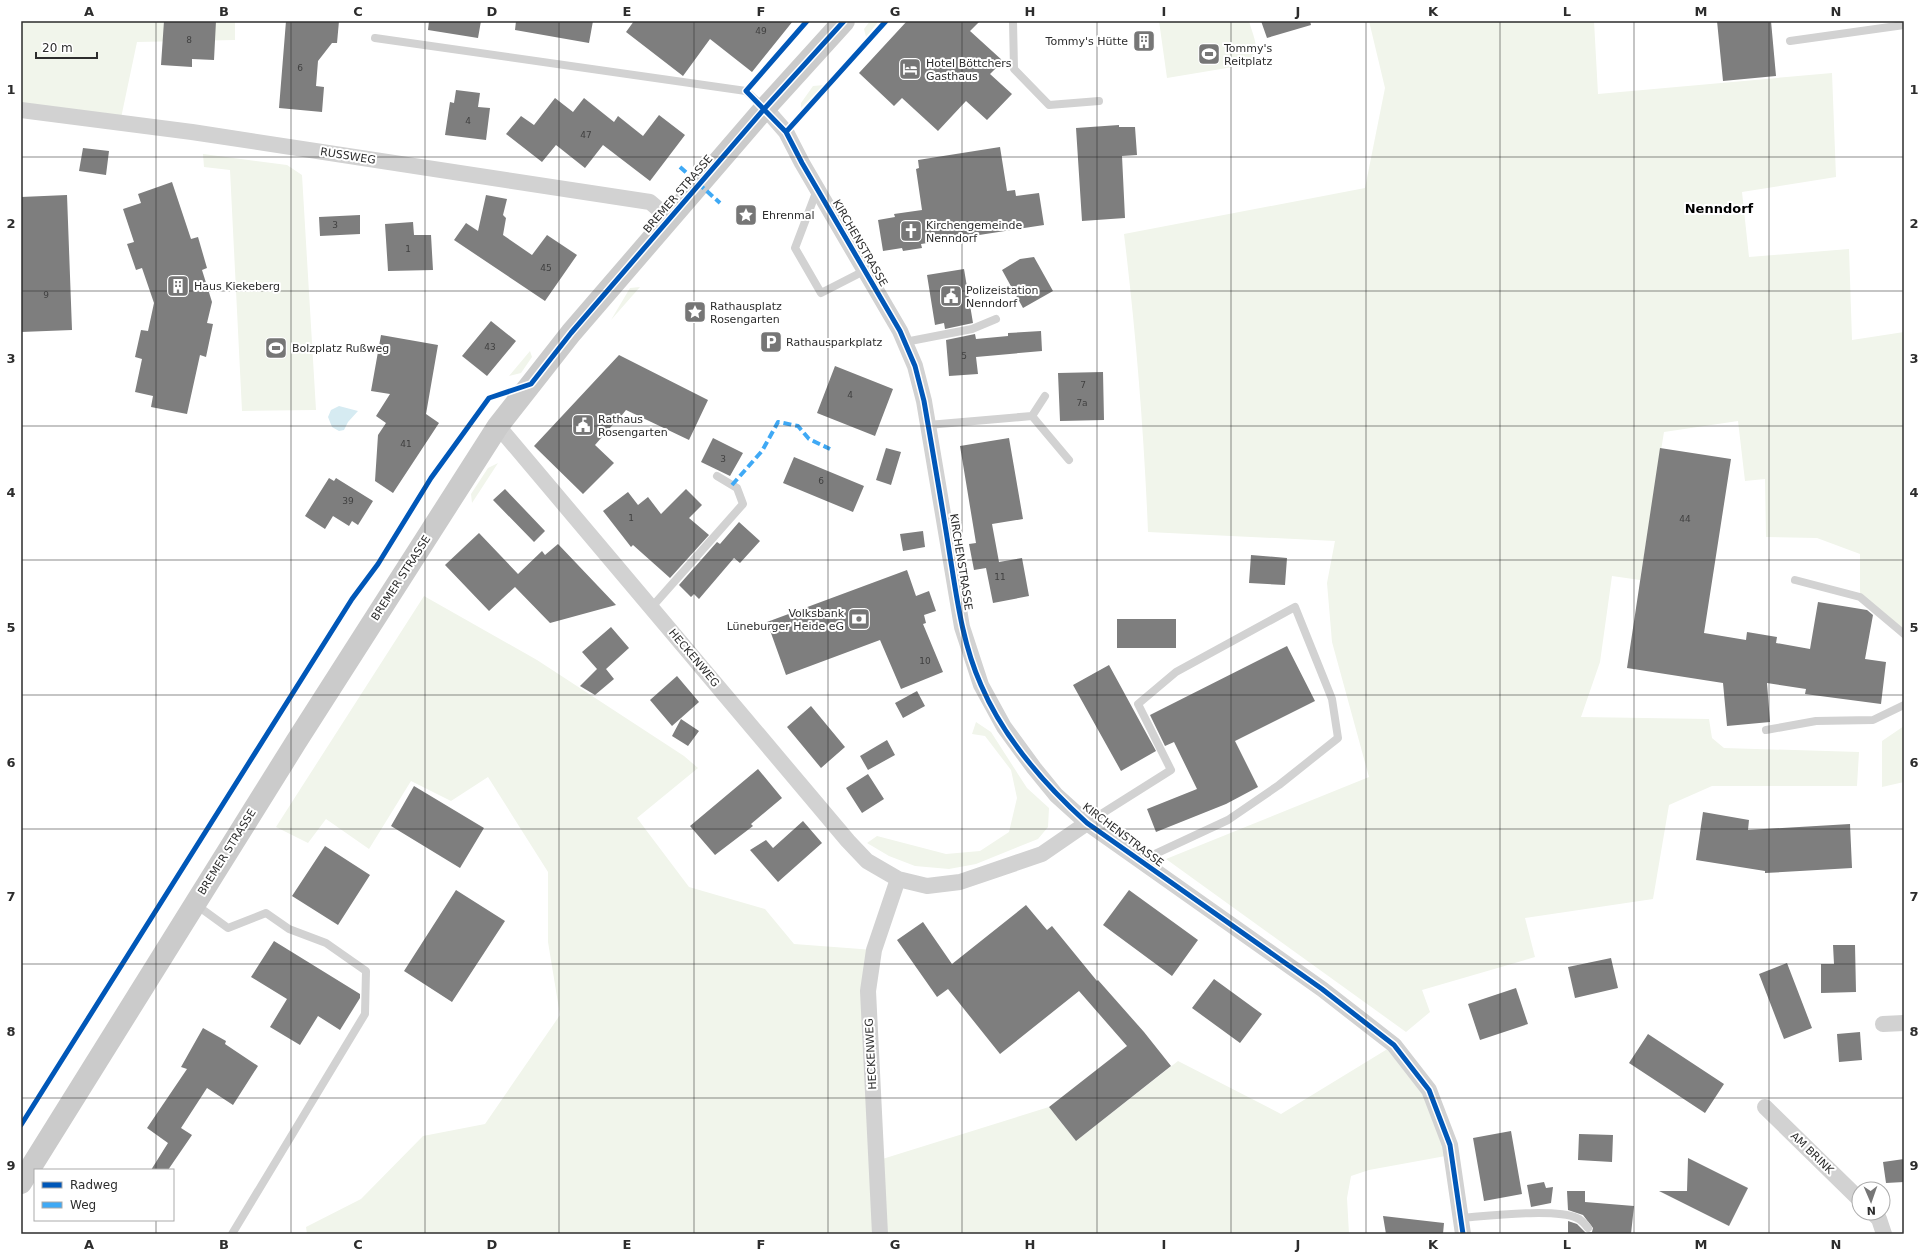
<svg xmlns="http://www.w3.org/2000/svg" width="1925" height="1255" viewBox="0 0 1925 1255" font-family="'DejaVu Sans',sans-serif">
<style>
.green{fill:#f1f5eb}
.water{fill:#d6ebf2}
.building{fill:#7e7e7e}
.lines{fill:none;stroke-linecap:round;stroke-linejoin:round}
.lane{stroke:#d2d2d2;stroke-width:8}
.street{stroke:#d2d2d2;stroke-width:16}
.secondary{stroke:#cbcbcb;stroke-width:22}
.quiet{stroke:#3fa9f5;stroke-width:4;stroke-dasharray:8 4;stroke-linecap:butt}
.cycleway-casing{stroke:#fff;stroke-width:8}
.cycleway{stroke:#0057b8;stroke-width:5}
.grid{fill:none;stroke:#2d2d2d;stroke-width:1;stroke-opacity:0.55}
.labels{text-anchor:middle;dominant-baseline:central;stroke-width:4;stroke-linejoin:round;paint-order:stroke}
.number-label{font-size:9px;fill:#414141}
.poi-label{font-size:11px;fill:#2d2d2d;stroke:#fff;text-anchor:start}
.street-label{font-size:11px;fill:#2d2d2d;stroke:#fff}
.quarter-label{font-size:13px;font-weight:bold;fill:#000;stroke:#fff}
.neatline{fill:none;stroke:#2d2d2d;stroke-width:1.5}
.grid-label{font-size:13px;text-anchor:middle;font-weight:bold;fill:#2d2d2d}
</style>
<rect width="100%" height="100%" fill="#fff"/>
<path class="green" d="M 21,21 L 235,21 L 235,40 L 137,42 L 121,118 L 21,105 Z
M 870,21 L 879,21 L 866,37 L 864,29 Z
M 1159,21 L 1249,21 C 1254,40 1263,51 1245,65 L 1167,78 Z
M 1369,21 L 1594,21 L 1598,94 L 1832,73 L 1836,177 L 1742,192 L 1749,257 L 1849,249 L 1852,340 L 1904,332 L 1904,634 L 1860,597 L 1860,554 L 1817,538 L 1766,537 L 1765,479 L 1745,481 L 1738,421 L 1664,432 L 1640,580 L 1612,576 L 1600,662 L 1581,717 L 1709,719 L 1712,738 L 1724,748 L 1859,752 L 1857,786 L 1712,786 L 1669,805 L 1653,899 L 1525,918 L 1535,957 L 1422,990 L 1430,1012 L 1406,1032 L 1166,859 L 1369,777 L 1332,642 L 1327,583 L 1335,541 L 1148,532 C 1144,432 1136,333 1124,234 L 1365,188 L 1385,88 Z
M 824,85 L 801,108 L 801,103 L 813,86 Z
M 203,154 L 287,165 L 302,175 L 316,410 L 242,411 L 230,170 L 204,167 Z
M 640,287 L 611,320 L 630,288 Z
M 530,351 L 532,357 L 521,373 L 509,376 Z
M 498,463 L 472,503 L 471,494 L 488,468 Z
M 424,596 L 537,660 L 684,756 L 698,768 L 637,818 L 689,887 L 765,909 L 794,944 L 874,950 L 876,1161 L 1049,1107 L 1076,1141 L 1178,1061 L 1281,1114 L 1394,1045 L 1429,1090 L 1451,1155 L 1369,1170 L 1351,1176 L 1347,1198 L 1349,1234 L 307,1234 L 306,1227 L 361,1199 L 423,1136 L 485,1124 L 560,1015 L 548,942 L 548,872 L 488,777 L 451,801 L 411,781 L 369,849 L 326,819 L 308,843 L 276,827 Z
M 976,722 L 991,732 L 1027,788 L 1049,808 L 1048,827 L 1038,839 L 976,864 L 949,869 L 915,866 L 889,856 L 867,843 L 877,836 L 946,854 L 980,851 L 1009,832 L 1017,798 L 1011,770 L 985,736 L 972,734 Z
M 1904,726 L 1904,782 L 1882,787 L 1882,741 Z"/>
<path class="water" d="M 339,406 L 358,411 L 348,422 L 344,430 L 339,431 L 332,427 L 328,417 L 331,410 Z"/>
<path class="building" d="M 164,21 L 216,21 L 214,60 L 192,59 L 192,67 L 161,65 Z
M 286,21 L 339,21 L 337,43 L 332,43 L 318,61 L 316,86 L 324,87 L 322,112 L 279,108 Z
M 429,21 L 481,21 L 478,38 L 428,30 Z
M 516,21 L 593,21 L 589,43 L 515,30 Z
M 634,21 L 793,21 L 752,72 L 710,39 L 683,76 L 626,32 Z
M 907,21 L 980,21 L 970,31 L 1003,61 L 990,74 L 1012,94 L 987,120 L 966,101 L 938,131 L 902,98 L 894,106 L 859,73 Z
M 1261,21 L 1310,21 L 1311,25 L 1267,38 Z
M 1717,21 L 1771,21 L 1776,76 L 1723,81 Z
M 456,90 L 480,93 L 478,107 L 490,108 L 486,140 L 445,135 L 450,102 L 454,103 Z
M 555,98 L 573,112 L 584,98 L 614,122 L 618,116 L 643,136 L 659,115 L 685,135 L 650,181 L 603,145 L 585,168 L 556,145 L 542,162 L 506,134 L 521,116 L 534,125 Z
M 1119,125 L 1119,127 L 1135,127 L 1137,155 L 1122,156 L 1125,218 L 1082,221 L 1076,128 Z
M 1000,147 L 1007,191 L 1015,190 L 1016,196 L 1039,193 L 1044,225 L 921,244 L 922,248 L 903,251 L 902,248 L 883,251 L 878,220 L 895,217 L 894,214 L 922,210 L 916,169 L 919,168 L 918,160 Z
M 83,148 L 109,151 L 106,175 L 79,171 Z
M 172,182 L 191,239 L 198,237 L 207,268 L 202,270 L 212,302 L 207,323 L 213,324 L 206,357 L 200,355 L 187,414 L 151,407 L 153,396 L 135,392 L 142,359 L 135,357 L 141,330 L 148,331 L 154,303 L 142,268 L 136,270 L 127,244 L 134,242 L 123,209 L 141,203 L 138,194 Z
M 67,195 L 72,330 L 21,332 L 21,197 Z
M 486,195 L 507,199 L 503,215 L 506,218 L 503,235 L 532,255 L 547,235 L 577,255 L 545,301 L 454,240 L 466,223 L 478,231 Z
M 360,215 L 360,234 L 320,236 L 319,217 Z
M 413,222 L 414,235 L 431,235 L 433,270 L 388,271 L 385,224 Z
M 1034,257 L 1053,291 L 1023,308 L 1002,270 L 1020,259 Z
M 964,269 L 973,323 L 945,329 L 944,323 L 935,325 L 927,275 Z
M 491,321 L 516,341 L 487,376 L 462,356 Z
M 1041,331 L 1042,351 L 976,357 L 978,374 L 949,376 L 946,340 L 975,334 L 976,339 L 1008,336 L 1008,333 Z
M 381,335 L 438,345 L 426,414 L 439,423 L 393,493 L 375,481 L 378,435 L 386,423 L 376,416 L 390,394 L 371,391 Z
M 619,355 L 708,400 L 689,440 L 626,410 L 618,420 L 611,416 L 616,421 L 595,445 L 614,463 L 583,494 L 534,446 Z
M 835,366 L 893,389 L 875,436 L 817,413 Z
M 1103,372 L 1104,420 L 1060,421 L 1058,373 Z
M 713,438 L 743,453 L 730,476 L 701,462 Z
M 1009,438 L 1023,519 L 992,524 L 999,562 L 1022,558 L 1029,596 L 993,603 L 986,568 L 974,570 L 969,544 L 976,543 L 960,446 Z
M 886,448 L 901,452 L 891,485 L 876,480 Z
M 1660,448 L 1731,459 L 1704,633 L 1746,640 L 1747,632 L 1777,637 L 1776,643 L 1810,649 L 1818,602 L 1867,610 L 1873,615 L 1865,659 L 1886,662 L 1881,704 L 1805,694 L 1806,689 L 1767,683 L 1770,722 L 1727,726 L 1723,683 L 1627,668 Z
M 794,457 L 864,486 L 853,512 L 783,483 Z
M 329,478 L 334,481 L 336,478 L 373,501 L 358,525 L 352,521 L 349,526 L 333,516 L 325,529 L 305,516 Z
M 505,489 L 545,531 L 534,542 L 493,500 Z
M 686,489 L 702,505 L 689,518 L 709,535 L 670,578 L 633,545 L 631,547 L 603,511 L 628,492 L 638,505 L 648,497 L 661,514 Z
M 739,522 L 760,541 L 740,563 L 734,558 L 699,599 L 694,594 L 691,597 L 679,585 L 717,542 L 720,544 Z
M 923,531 L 925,547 L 903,551 L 900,534 Z
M 479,533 L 518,574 L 542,551 L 545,555 L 558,544 L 616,605 L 550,623 L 515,587 L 489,611 L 445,565 Z
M 1251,555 L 1287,558 L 1285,585 L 1249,583 Z
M 907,570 L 916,596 L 929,591 L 936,611 L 924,615 L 926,623 L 923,624 L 943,672 L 901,689 L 880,640 L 786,675 L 767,622 Z
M 1117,619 L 1176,619 L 1176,648 L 1117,648 Z
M 611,627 L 629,648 L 606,669 L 614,679 L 595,695 L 580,686 L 597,669 L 582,652 Z
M 1287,646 L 1315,701 L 1235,741 L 1258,787 L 1226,804 L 1156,832 L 1147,809 L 1197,789 L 1174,742 L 1165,746 L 1150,715 Z
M 1109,665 L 1156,751 L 1121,771 L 1073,685 Z
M 677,676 L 699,702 L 672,726 L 650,700 Z
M 917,691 L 925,706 L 903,718 L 895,703 Z
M 811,706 L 845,747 L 821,768 L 787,727 Z
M 681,719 L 699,731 L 688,746 L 672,736 Z
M 887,740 L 895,755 L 868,770 L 860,756 Z
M 758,769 L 782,798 L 751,824 L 753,826 L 715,855 L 690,826 Z
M 868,774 L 884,799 L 862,813 L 846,788 Z
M 414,786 L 484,828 L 460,868 L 391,826 Z
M 1703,812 L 1749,820 L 1748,830 L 1850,824 L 1852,868 L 1765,873 L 1765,871 L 1696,860 Z
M 803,821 L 822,843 L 778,882 L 750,850 L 766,840 L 773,848 Z
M 325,846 L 370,875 L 338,925 L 292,896 Z
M 456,890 L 505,921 L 452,1002 L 404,971 Z
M 1129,890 L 1198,940 L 1172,976 L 1103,925 Z
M 1026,905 L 1047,930 L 1052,926 L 1097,981 L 1098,980 L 1144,1032 L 1171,1066 L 1076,1141 L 1049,1107 L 1127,1046 L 1079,991 L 1000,1054 L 948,989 L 937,997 L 897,940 L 923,922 L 952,964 Z
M 274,941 L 360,994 L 360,998 L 340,1030 L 318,1016 L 300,1045 L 270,1027 L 287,999 L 251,977 Z
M 1833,945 L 1855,945 L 1856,992 L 1821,993 L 1821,964 L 1834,964 Z
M 1611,958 L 1618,988 L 1575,998 L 1568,967 Z
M 1787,963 L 1812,1028 L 1784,1039 L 1759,974 Z
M 1214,979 L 1262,1014 L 1240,1043 L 1192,1008 Z
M 1516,988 L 1528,1024 L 1480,1040 L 1468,1004 Z
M 203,1028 L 226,1041 L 225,1044 L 258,1066 L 233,1105 L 207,1088 L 181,1128 L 192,1135 L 168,1170 L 151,1170 L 168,1143 L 147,1128 L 187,1069 L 181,1067 Z
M 1860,1032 L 1862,1060 L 1839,1062 L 1837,1034 Z
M 1648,1034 L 1724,1084 L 1705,1113 L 1629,1063 Z
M 1511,1131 L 1522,1194 L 1484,1201 L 1473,1138 Z
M 1579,1134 L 1613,1135 L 1612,1162 L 1578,1160 Z
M 1688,1158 L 1748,1188 L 1729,1226 L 1659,1191 L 1687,1191 Z
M 1904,1159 L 1904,1182 L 1886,1183 L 1883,1162 Z
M 1544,1182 L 1546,1188 L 1553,1187 L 1551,1203 L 1531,1207 L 1527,1185 Z
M 1567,1191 L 1585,1191 L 1585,1202 L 1634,1206 L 1631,1234 L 1568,1234 L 1568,1221 L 1577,1224 L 1586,1233 L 1592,1232 L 1593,1228 L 1583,1215 L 1568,1210 Z
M 1383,1216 L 1444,1223 L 1443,1234 L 1386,1234 Z"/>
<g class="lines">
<path class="lane" d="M 1013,21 L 1014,69 L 1049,105 L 1099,101
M 375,38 L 746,91 L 764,108
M 1790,41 L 1904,25
M 817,190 L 795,248 L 821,293 L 864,271
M 905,342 L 972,329 L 996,319
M 1032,416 L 1045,396
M 928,425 L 1032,416 L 1069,460
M 1795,580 L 1860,597 L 1904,634
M 651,608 L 743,504 L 737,488 L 717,476
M 1766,730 L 1816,721 L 1873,720 L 1904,705
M 1087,823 L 1171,770 L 1138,704 L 1176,672 L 1295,607 L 1332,699 L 1338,738 L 1279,785 L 1228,820 L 1140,861
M 195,904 L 228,928 L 266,913 L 289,929 L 326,943 L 366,971 L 365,1014 L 232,1234
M 1460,1218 C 1487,1216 1555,1208 1577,1218 C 1582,1220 1585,1224 1588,1228"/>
<path class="street" d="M 765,108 L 786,132 L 802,163 L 900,331 L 915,366 L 924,401 L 962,627 L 981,685 L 1004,727 L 1034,768 L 1056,795 L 1087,823 L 1322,989 L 1394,1045 L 1429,1090 L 1450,1145 L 1463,1234
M 21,110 L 192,132 L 650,202 L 670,219
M 498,426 L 848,841 L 867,861 L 898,879 L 927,886 L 960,882 L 1042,854 L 1087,823
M 1883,1024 L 1904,1023
M 1765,1107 L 1859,1199
M 1873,1213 L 1879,1219 L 1884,1234
M 880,1234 L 868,991 L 874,950 L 898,879"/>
<path class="secondary" d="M 21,1183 L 296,742 L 498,426 L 571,333 L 765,108 L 844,21"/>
<path class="quiet" d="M 680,167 L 720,203
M 732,485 L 762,451 L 778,422 L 798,426 L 809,439 L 830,449"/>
<g class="cycleway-casing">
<path id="cycleway" d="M 807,21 L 746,91 L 786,132 L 802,163 L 900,331 L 915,366 L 924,401 C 933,453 942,505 950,556 C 957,600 963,645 981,685 C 1004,739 1045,785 1087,823 L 1322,989 L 1394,1045 L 1429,1090 L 1450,1145 L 1463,1234
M 786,132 L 886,21
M 21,1125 L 352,599 L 378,564 L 431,478 L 489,398 L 531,384 L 571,333 L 765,108 L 844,21"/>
</g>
<use href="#cycleway" class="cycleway"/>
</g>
<path class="grid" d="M 156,21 L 156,1170M 291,21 L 291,1234M 425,21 L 425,1234M 559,21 L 559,1234M 694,21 L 694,1234M 828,21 L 828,1234M 962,21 L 962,1234M 1097,21 L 1097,1234M 1231,21 L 1231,1234M 1366,21 L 1366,1234M 1500,21 L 1500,1234M 1634,21 L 1634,1234M 1769,21 L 1769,1234M 21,157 L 1904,157M 21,291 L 1904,291M 21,426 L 1904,426M 21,560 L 1904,560M 21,695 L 1904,695M 21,829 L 1904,829M 21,964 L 1904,964M 21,1098 L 1904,1098M 156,1220 L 156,1234"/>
<defs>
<g id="building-square" transform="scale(1.15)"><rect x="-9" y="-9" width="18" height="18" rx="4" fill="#767676" stroke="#fff"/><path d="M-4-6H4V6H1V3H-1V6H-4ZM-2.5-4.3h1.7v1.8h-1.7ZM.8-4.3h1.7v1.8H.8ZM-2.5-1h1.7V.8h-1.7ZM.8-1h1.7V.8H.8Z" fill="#fff"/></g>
<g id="stadium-square" transform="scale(1.15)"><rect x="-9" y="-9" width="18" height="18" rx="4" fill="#767676" stroke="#fff"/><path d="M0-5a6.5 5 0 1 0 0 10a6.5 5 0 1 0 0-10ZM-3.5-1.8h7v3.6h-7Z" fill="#fff"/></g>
<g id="hotel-square" transform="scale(1.15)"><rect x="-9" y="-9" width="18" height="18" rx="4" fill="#767676" stroke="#fff"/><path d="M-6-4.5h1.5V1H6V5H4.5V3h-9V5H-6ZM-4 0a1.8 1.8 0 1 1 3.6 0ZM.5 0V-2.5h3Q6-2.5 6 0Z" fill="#fff"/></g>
<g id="sight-square" transform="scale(1.15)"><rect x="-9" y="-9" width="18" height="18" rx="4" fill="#767676" stroke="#fff"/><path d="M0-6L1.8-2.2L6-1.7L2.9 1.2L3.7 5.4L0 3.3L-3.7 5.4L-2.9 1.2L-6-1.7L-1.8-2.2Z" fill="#fff"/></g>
<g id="church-square" transform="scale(1.15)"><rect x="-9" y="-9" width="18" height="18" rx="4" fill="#767676" stroke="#fff"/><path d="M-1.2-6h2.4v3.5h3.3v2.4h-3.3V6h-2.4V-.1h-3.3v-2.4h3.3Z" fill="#fff"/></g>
<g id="civic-square" transform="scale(1.15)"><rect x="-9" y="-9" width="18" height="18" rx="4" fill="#767676" stroke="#fff"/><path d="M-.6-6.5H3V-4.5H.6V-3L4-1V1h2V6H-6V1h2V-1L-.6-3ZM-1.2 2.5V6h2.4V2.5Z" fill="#fff"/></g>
<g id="parking-square" transform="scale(1.15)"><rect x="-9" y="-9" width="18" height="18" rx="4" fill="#767676" stroke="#fff"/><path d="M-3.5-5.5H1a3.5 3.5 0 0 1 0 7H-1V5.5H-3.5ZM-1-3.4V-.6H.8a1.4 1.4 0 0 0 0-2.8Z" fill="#fff"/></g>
<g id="bank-square" transform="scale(1.15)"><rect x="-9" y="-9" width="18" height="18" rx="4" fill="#767676" stroke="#fff"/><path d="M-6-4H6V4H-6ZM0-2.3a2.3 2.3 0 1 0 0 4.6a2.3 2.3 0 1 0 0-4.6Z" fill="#fff"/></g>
</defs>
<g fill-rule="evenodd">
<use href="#building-square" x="1144" y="41"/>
<use href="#stadium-square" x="1209" y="54"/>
<use href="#hotel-square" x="910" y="69"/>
<use href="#sight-square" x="746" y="215"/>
<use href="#church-square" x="911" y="231"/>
<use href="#building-square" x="178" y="286"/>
<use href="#civic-square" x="951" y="296"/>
<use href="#sight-square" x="695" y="312"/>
<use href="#parking-square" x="771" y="342"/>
<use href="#stadium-square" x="276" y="348"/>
<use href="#civic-square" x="583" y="425"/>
<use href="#bank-square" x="859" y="619"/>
</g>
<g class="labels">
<g class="number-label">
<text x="761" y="31">49</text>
<text x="189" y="40">8</text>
<text x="300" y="68">6</text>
<text x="468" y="121">4</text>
<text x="586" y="135">47</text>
<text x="335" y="225">3</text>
<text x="408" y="249">1</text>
<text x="546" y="268">45</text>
<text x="46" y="295">9</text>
<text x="490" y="347">43</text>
<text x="964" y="356">5</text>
<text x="1083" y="385">7</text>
<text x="850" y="395">4</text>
<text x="1082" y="403">7a</text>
<text x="406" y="444">41</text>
<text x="723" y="459">3</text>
<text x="821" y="481">6</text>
<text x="348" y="501">39</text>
<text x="631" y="518">1</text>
<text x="1685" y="519">44</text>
<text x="1000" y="577">11</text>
<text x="925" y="661">10</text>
</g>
<g class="poi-label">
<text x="1128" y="41" text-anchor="end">Tommy's Hütte</text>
<text x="1224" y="48">Tommy's<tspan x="1224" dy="13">Reitplatz</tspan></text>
<text x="926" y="63">Hotel Böttchers<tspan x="926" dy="13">Gasthaus</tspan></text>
<text x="762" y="215">Ehrenmal</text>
<text x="926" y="225">Kirchengemeinde<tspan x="926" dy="13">Nenndorf</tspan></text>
<text x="194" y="286">Haus Kiekeberg</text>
<text x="966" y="290">Polizeistation<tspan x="966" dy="13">Nenndorf</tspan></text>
<text x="710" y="306">Rathausplatz<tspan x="710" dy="13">Rosengarten</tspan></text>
<text x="786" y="342">Rathausparkplatz</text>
<text x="292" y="348">Bolzplatz Rußweg</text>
<text x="598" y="419">Rathaus<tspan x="598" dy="13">Rosengarten</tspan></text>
<text x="844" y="613" text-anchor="end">Volksbank<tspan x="844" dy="13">Lüneburger Heide eG</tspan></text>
</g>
<g class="street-label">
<text transform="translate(348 156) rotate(9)">RUSSWEG</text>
<text transform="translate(678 194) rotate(-49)">BREMER STRASSE</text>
<text transform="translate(860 243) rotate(60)">KIRCHENSTRASSE</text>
<text transform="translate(961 562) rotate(81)">KIRCHENSTRASSE</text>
<text transform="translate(401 578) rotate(-57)">BREMER STRASSE</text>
<text transform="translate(694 658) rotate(50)">HECKENWEG</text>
<text transform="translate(1123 835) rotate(37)">KIRCHENSTRASSE</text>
<text transform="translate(227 852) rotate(-58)">BREMER STRASSE</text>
<text transform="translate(871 1054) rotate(-93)">HECKENWEG</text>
<text transform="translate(1812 1153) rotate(44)">AM BRINK</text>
</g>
<g class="quarter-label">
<text x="1719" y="208">Nenndorf</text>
</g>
</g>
<rect width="1925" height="1255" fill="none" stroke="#ffffff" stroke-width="44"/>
<rect x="34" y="1169" width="140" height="52" fill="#ffffff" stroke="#ababab"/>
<rect x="42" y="1182" width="20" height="6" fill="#0057b8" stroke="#ababab"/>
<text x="70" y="1189" font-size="12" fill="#2d2d2d">Radweg</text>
<rect x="42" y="1202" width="20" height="6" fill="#3fa9f5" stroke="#ababab"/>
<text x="70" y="1209" font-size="12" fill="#2d2d2d">Weg</text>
<g transform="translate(1871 1201) rotate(178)"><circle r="19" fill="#ffffff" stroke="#ababab"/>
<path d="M0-3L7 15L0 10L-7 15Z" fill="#767676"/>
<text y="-6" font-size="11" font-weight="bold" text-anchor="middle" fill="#2d2d2d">N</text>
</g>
<path d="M36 52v6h61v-6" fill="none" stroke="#2d2d2d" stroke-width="2"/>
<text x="42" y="52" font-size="12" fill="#2d2d2d" stroke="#ffffff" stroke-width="3" paint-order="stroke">20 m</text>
<rect x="22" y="22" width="1881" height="1211" class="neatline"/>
<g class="grid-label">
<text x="89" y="16">A</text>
<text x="224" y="16">B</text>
<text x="358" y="16">C</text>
<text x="492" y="16">D</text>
<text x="627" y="16">E</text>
<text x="761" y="16">F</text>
<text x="895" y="16">G</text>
<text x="1030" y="16">H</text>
<text x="1164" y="16">I</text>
<text x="1298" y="16">J</text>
<text x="1433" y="16">K</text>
<text x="1567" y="16">L</text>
<text x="1701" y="16">M</text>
<text x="1836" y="16">N</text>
<text x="11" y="94">1</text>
<text x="1914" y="94">1</text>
<text x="11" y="228">2</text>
<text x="1914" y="228">2</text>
<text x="11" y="363">3</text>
<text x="1914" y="363">3</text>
<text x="11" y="497">4</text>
<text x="1914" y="497">4</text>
<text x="11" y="632">5</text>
<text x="1914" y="632">5</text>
<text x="11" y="767">6</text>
<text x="1914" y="767">6</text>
<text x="11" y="901">7</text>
<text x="1914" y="901">7</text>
<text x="11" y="1036">8</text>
<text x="1914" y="1036">8</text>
<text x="11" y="1170">9</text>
<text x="1914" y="1170">9</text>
<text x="89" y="1249">A</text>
<text x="224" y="1249">B</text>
<text x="358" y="1249">C</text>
<text x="492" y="1249">D</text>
<text x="627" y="1249">E</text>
<text x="761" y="1249">F</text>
<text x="895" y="1249">G</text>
<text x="1030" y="1249">H</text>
<text x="1164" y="1249">I</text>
<text x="1298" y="1249">J</text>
<text x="1433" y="1249">K</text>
<text x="1567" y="1249">L</text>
<text x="1701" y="1249">M</text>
<text x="1836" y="1249">N</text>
</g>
</svg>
